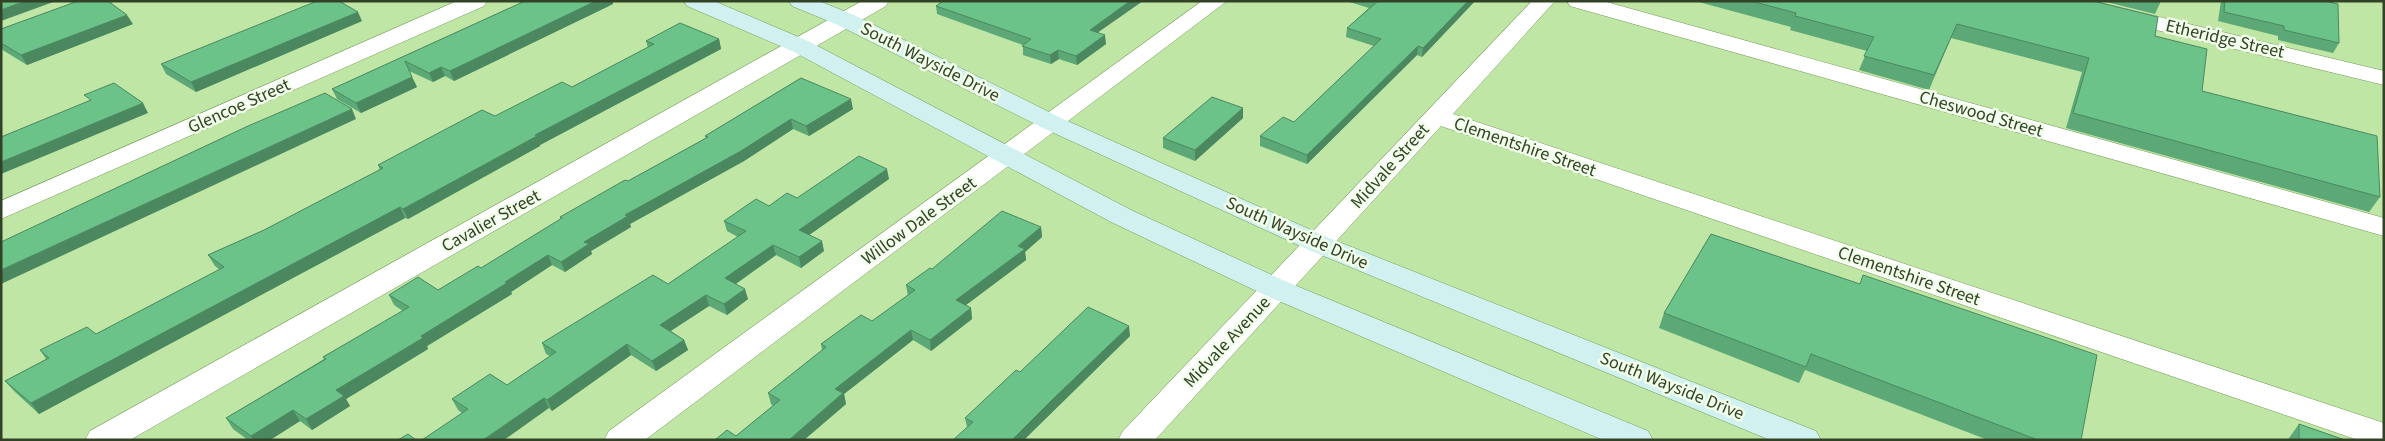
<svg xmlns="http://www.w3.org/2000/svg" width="2385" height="441" viewBox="0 0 2385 441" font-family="'Source Sans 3',sans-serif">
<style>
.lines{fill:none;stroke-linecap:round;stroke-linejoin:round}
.street-casing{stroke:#779c5d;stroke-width:1}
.secondary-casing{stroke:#779c5d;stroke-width:1}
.street{fill:#fff;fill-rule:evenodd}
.secondary{fill:#d1f1f0;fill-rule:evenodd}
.wall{fill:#5ca876}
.shaded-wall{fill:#4b8860}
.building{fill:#6bc389;stroke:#4b8860}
.labels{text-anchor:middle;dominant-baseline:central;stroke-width:5;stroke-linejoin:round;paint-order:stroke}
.street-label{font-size:18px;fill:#324227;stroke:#f1feea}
</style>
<rect width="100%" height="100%" fill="#bfe6a4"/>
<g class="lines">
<g class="street-casing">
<path id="street" d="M 457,1 L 487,1 L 484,6 L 1,219 L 1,201 Z
M 862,1 L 889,1 L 886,6 L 130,440 L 85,440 L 90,431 Z
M 1202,1 L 1227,1 L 645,440 L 604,440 L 609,431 Z
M 1532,1 L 1555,1 L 1453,114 L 2384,423 L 2384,440 L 2358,440 L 1441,126 L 1155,440 L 1118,440 L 1123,431 Z
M 1567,1 L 1603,1 L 2384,218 L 2384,236 L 1570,6 Z
M 2054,1 L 2093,1 L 2384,71 L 2384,85 L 2057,6 Z"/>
</g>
<g class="secondary-casing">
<path id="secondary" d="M 684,1 L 714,1 L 808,41 L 1131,210 L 1287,282 L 1648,431 L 1653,440 L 1603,440 L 1267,296 L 1111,222 L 792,51 L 687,6 Z
M 789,1 L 819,1 L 854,15 L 1061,118 L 1329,238 L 1816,431 L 1821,440 L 1770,440 L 1309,250 L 1043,128 L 838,25 L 792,6 Z"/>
</g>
<use href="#street" class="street"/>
<use href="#secondary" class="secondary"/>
</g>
<path class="wall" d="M 525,1 L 613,1 L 613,4 L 454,81 L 445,76 L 433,82 L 409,71 L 417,87 L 361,113 L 337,99 L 332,89 Z
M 1346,1 L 1475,1 L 1422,57 L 1417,55 L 1307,164 L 1260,146 L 1260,136 L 1294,122 L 1374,46 L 1346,37 L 1347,28 L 1369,8 Z
M 1695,1 L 2093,1 L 2155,36 L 2202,91 L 2380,197 L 2369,212 L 2066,128 L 2082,72 L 1951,38 L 1929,90 L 1859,70 L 1867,51 L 1790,30 L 1791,27 Z
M 2102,1 L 2161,1 L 2155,14 Z
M 2221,1 L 2325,1 L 2339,43 L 2333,53 L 2278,40 L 2278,36 L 2218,21 Z
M 936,6 L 1099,33 L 1106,44 L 1077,65 L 1059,59 L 1051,64 L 1023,55 L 1023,45 L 937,14 Z
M 362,21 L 196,92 L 166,74 L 161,64 Z
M 133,24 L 27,65 L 1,49 L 1,29 Z
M 719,39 L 721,49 L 540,145 L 540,146 L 408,219 L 405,218 L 39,414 L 14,391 L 5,381 L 46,359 L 40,350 L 96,334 L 220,270 L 215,266 L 208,255 L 264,230 L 380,170 L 378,165 L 572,87 L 648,48 L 646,41 Z
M 801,78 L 853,109 L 809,136 L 793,129 L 744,161 L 630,224 L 631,227 L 591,251 L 592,254 L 565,272 L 552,265 L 511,292 L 512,294 L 427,346 L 428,349 L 346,399 L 350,406 L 312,430 L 300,421 L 270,440 L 248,440 L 233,429 L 226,418 L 324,359 L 323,357 L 403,311 L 394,305 L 389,295 L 438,290 L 481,268 L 561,219 L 560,217 L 628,181 L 706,138 L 705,136 Z
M 1243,108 L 1243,118 L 1195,161 L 1163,148 L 1163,138 Z
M 889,179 L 809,235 L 824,251 L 801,268 L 776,255 L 736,284 L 748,299 L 727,315 L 709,306 L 671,331 L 684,340 L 688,350 L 656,371 L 631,355 L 552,411 L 549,408 L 462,413 L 458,410 L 452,399 L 507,385 L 550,356 L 546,354 L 542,343 L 668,284 L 738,237 L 727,231 L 724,221 L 769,206 L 797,198 Z
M 1041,227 L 1042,237 L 1025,252 L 1026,260 L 966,305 L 971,308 L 972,319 L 931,351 L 913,340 L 844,394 L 846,404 L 804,440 L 715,440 L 736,436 L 773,406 L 771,404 L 768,393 L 822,350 L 821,344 L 872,321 L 908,296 L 906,285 L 932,269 Z
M 1711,234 L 2081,440 L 1988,440 L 1805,370 L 1799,383 L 1659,328 L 1664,313 Z
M 1130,336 L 1053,411 L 967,427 L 965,418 L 1020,372 Z
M 2299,424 L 2345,440 L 2288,440 L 2289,438 Z"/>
<path class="shaded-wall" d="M 25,1 L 56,1 L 1,21 L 1,10 Z
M 596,1 L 613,1 L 613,4 L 454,81 L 450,71 Z
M 1130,1 L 1143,1 L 1090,38 L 1090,30 Z
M 1468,1 L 1475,1 L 1422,57 L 1423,48 Z
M 358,12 L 362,21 L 196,92 L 191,82 Z
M 127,15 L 133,24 L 27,65 L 21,55 Z
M 1105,35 L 1106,44 L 1077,65 L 1076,56 Z
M 719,39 L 721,49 L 540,145 L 540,146 L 408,219 L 403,209 L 535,135 Z
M 1418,46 L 1417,55 L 1307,164 L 1307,155 Z
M 1058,50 L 1059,59 L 1051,64 L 1050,55 Z
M 441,67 L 445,76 L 433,82 L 429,73 Z
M 412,77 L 417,87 L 361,113 L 356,103 Z
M 851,99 L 853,109 L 809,136 L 806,126 Z
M 143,103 L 148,113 L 1,174 L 1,162 Z
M 1243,108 L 1243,118 L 1195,161 L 1195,150 Z
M 352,109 L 356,119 L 1,284 L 1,270 Z
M 791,119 L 793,129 L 744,161 L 630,224 L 631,227 L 591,251 L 592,254 L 565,272 L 561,262 L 584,242 L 625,215 Z
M 887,169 L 889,179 L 802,240 L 799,230 Z
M 400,207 L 405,218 L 39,414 L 31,403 Z
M 1041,227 L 1042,237 L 1025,252 L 1026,260 L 958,311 L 956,300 Z
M 822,241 L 824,251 L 801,268 L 799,257 Z
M 773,245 L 776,255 L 728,289 L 725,278 Z
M 548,255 L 552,265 L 511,292 L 512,294 L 427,346 L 428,349 L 346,399 L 350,406 L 312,430 L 306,419 L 336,390 Z
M 745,289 L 748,299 L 727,315 L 724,304 Z
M 706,295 L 709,306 L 664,335 L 660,325 Z
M 971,308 L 972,319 L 931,351 L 930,340 Z
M 1129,326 L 1130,336 L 1024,440 L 1012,440 L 1052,400 Z
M 911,330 L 913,340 L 844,394 L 846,404 L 804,440 L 789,440 L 835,389 Z
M 684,340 L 688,350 L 656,371 L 652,361 Z
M 627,344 L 631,355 L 552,411 L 547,400 Z
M 544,398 L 549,408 L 504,440 L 483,440 Z
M 293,410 L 300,421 L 270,440 L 253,440 L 251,436 Z"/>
<path class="building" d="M 1,1 L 25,1 L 1,10 Z
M 78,1 L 108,1 L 127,15 L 21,55 L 1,43 L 1,29 Z
M 317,1 L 339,1 L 358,12 L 191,82 L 161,64 Z
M 525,1 L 596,1 L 450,71 L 441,67 L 429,73 L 405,61 L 412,77 L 356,103 L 332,89 Z
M 943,1 L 1130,1 L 1090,30 L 1105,35 L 1076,56 L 1058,50 L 1050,55 L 1022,46 L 1031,39 L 936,6 Z
M 1375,1 L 1468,1 L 1423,48 L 1418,46 L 1307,155 L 1260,136 L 1283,117 L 1294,122 L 1381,39 L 1347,28 L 1377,2 Z
M 1751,1 L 2093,1 L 2158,17 L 2155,36 L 2207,49 L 2202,91 L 2377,136 L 2380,197 L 2073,113 L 2089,58 L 1957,24 L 1934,75 L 1864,56 L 1874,37 L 1795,16 L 1796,13 Z
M 2225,1 L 2325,1 L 2338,4 L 2339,43 L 2284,30 L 2284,26 L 2224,12 Z
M 680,23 L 719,39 L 535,135 L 537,136 L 403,209 L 400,207 L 31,403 L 5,381 L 49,358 L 40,350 L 87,327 L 96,334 L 224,267 L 208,255 L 264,230 L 383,168 L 378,165 L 482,110 L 495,116 L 562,82 L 572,87 L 654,44 L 646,41 Z
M 801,78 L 851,99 L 806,126 L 791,119 L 741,151 L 625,215 L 628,216 L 584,242 L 589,244 L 561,262 L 548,255 L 505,282 L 507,283 L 421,336 L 423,338 L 336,390 L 344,396 L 306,419 L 293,410 L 251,436 L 226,418 L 326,359 L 323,357 L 409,307 L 389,295 L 418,277 L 438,290 L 478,266 L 481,268 L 562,218 L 560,217 L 625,180 L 628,181 L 708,137 L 705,136 Z
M 114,83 L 143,103 L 1,162 L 1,137 L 91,100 L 84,95 Z
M 325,93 L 352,109 L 1,270 L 1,242 L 248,126 Z
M 1212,97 L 1243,108 L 1195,150 L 1163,138 Z
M 859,156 L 887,169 L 799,230 L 822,241 L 799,257 L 773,245 L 725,278 L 745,289 L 724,304 L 706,295 L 660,325 L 684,340 L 652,361 L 627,344 L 547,400 L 544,398 L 483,440 L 422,440 L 468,409 L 452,399 L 490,374 L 507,385 L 556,352 L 542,343 L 653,275 L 668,284 L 746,231 L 724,221 L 756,199 L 769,206 L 787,193 L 797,198 Z
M 1002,211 L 1041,227 L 1018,246 L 1025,249 L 956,300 L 971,308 L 930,340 L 911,330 L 835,389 L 843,393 L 789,440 L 715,440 L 727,430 L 736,436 L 780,400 L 768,393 L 826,347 L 821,344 L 861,315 L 872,321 L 915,290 L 906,285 L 930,268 L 932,269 Z
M 1711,234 L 1860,284 L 1863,275 L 2097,355 L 2081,440 L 2038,440 L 1811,354 L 1806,367 L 1664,313 Z
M 1088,307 L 1129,326 L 1052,400 L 1012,440 L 953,440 L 973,422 L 965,418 L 1016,370 L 1020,372 Z
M 2299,424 L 2345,440 L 2299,440 Z
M 408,434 L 416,440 L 398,440 Z"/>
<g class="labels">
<g class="street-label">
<text transform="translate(2225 39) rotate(13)">Etheridge Street</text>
<text transform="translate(930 62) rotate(27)">South Wayside Drive</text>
<text transform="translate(239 106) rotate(-24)">Glencoe Street</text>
<text transform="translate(1981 114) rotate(16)">Cheswood Street</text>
<text transform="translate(1525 147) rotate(19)">Clementshire Street</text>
<text transform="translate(1390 166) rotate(-48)">Midvale Street</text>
<text transform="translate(491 221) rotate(-29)">Cavalier Street</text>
<text transform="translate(919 221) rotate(-36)">Willow Dale Street</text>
<text transform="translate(1297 233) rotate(24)">South Wayside Drive</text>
<text transform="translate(1909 276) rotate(19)">Clementshire Street</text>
<text transform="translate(1227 342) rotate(-47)">Midvale Avenue</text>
<text transform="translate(1672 386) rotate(22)">South Wayside Drive</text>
</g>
</g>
<rect width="2385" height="441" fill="none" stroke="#324227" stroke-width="5"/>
</svg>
